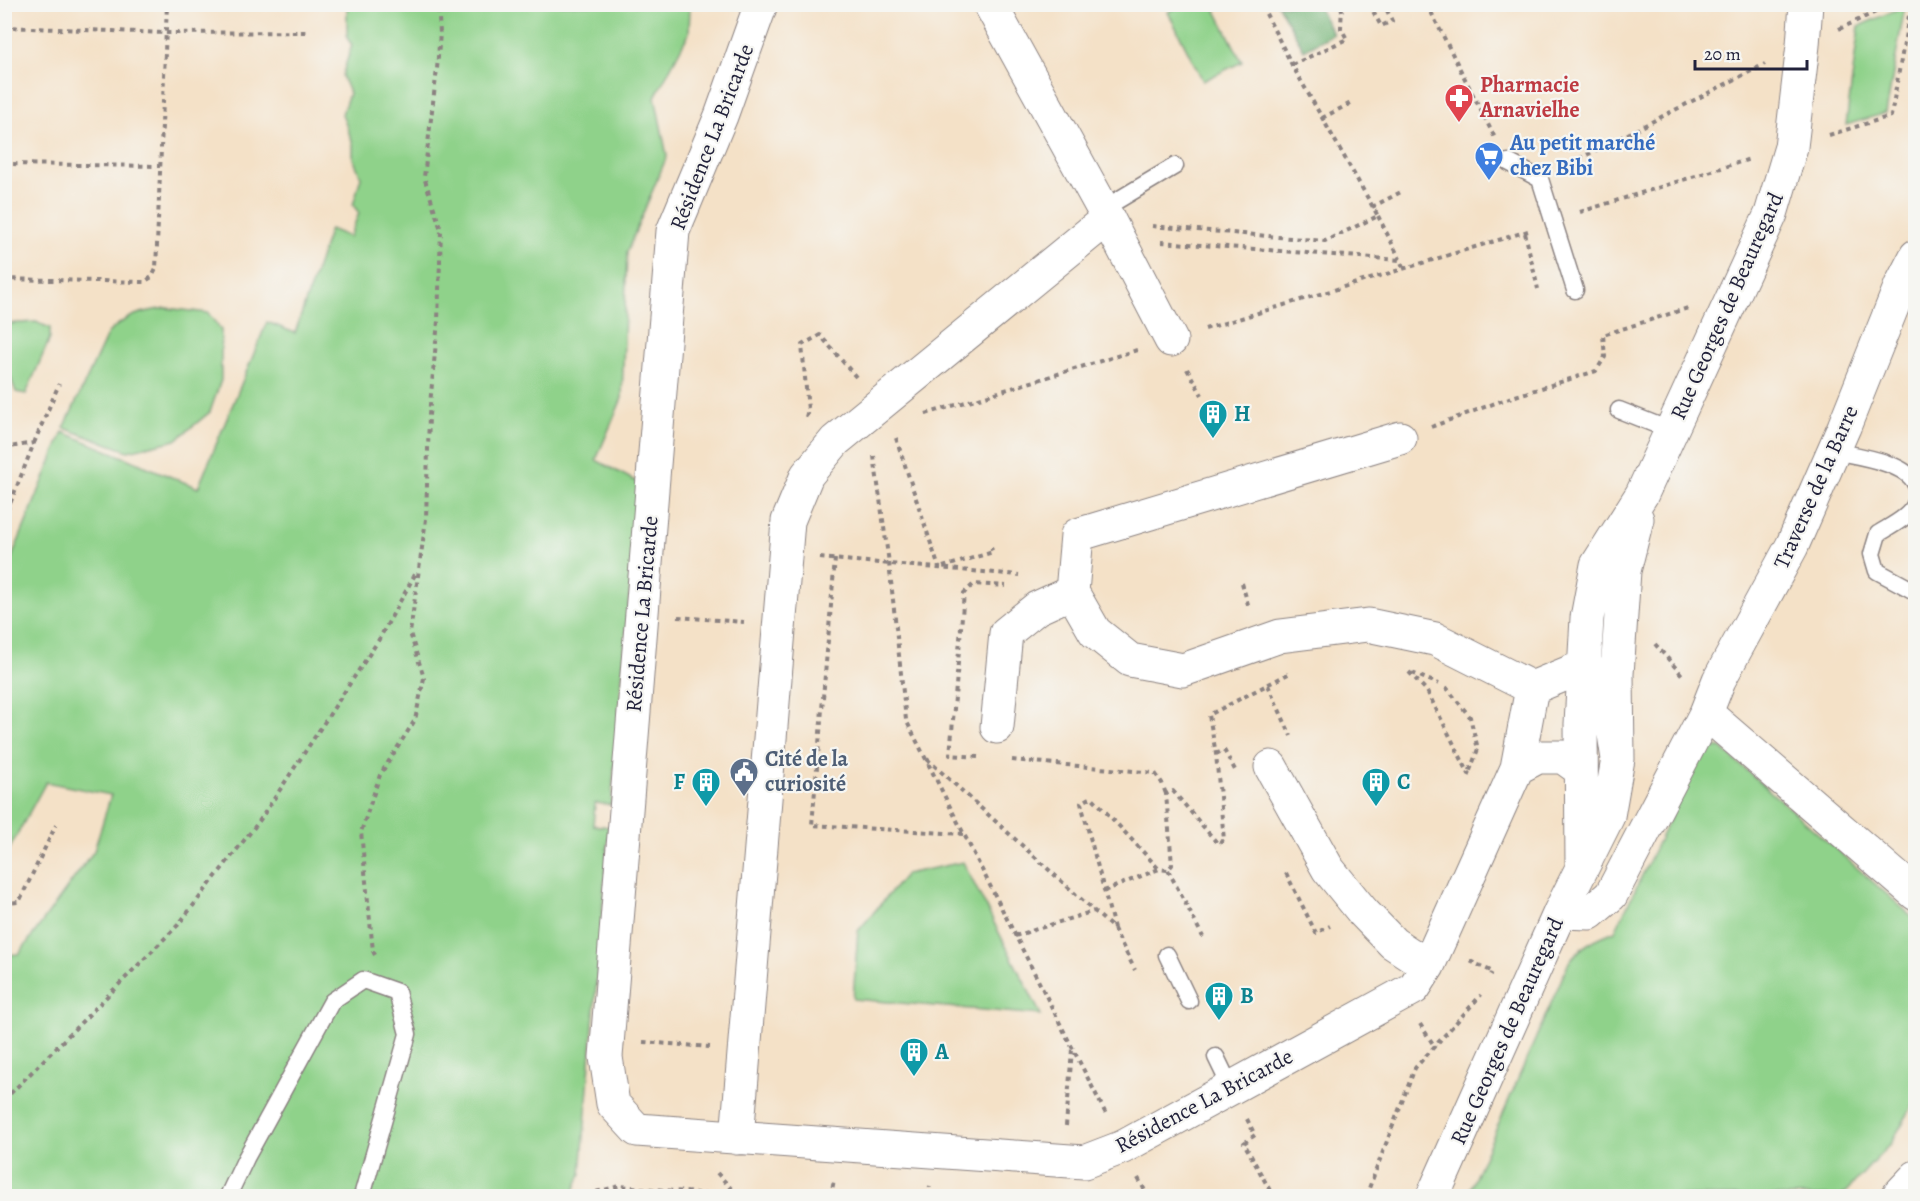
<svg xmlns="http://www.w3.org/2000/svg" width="1920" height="1201" viewBox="0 0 1920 1201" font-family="Alegreya,serif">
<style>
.green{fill:#8fd28a;stroke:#587a62;stroke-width:1.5}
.forest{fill:#73b476;stroke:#4a6b58;stroke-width:1.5}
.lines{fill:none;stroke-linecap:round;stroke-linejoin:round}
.lane-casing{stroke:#8b8281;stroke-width:19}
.street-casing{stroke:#8b8281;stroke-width:35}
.secondary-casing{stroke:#8b8281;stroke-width:35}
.path{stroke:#8b8281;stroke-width:4;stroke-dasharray:4.5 4.5;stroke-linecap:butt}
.lane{stroke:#fff;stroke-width:16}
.street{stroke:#fff;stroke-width:33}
.secondary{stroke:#fff;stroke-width:33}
.labels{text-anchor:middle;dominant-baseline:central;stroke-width:4.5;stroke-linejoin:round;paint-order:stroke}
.health-label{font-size:22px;font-weight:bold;fill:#be3a42;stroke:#f6f6f2;text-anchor:start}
.street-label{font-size:22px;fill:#22223b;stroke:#f6f6f2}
.shop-label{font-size:22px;font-weight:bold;fill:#366cbe;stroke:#f6f6f2;text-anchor:start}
.culture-label{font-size:22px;font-weight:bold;fill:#0d838f;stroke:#f6f6f2;text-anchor:start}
.service-label{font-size:22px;font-weight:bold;fill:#4e5e75;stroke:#f6f6f2;text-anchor:start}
</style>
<rect width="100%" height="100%" fill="#f6f6f2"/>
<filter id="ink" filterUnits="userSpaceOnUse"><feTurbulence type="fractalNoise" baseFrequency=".0167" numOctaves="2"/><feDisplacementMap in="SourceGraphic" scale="12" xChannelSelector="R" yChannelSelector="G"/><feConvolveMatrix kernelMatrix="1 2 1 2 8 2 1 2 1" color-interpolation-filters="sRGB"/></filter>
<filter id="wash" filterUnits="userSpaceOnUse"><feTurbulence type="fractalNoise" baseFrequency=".008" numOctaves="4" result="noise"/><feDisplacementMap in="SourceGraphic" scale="24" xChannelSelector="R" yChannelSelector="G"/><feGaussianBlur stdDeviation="1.35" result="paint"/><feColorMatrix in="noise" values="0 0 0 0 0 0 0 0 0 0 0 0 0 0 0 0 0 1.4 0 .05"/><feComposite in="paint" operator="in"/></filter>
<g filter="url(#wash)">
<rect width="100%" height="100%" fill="#f4e1c7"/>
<path class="green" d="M 1183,4 L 1213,5 L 1242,62 L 1203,81 L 1168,12 Z
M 347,5 L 690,5 L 689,33 L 655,97 L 667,156 L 627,252 L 622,398 L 596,460 L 639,483 L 611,805 L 595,803 L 593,825 L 609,827 L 581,1174 L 572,1196 L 507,1196 L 506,1193 L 400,1196 L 5,1196 L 5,955 L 19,954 L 94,851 L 111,795 L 46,782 L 5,857 L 5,574 L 63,432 L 198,488 L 267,322 L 295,333 L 330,229 L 349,237 L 359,213 L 353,205 L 361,177 L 353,158 L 353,144 L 342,114 L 349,93 L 342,76 L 352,45 L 347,38 Z
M 1905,6 L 1886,113 L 1846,125 L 1859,26 Z
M 166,308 L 208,313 L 221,330 L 221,380 L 210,412 L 176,440 L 128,451 L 64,428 L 108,333 C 127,315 140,312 166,308 Z
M 36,322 L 50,328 L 50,338 L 26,394 L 16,392 L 10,376 L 5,372 L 5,324 Z
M 1705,746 L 1721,748 L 1915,919 L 1915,1102 L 1891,1143 L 1842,1196 L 1467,1196 L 1569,962 C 1581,945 1597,938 1615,931 Z
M 963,862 L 1041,1015 L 853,999 L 858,931 L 906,874 Z"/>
<path class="forest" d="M 1278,5 L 1317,5 L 1333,34 L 1304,50 Z"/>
</g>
<g filter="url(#ink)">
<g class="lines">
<g class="lane-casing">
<path id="lane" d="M 1508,162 L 1540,179 L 1575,290
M 1103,209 L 1175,166
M 1619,410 L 1672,431
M 1834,451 C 1856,456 1907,462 1916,485
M 1916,502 C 1911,517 1890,526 1878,534 L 1872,554 L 1877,571 L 1916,592
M 1167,955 L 1189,1001
M 1216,1057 L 1231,1088
M 228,1196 L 246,1158 L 332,1001 L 363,980 L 397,992 L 408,1034 L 362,1196"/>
</g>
<g class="street-casing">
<path id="street" d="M 761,4 L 721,116 L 673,231 L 606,1057 L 613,1104 L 637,1130 L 1084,1162 L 1123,1147 L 1414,988 L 1428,966 L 1517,768 L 1532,688
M 990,4 L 1103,209 L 1171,340
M 1072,592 L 1077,535 L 1400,438
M 1706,713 L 1916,894
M 997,727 L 1006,633 L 1037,608 L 1072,592 L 1095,632 L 1130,660 L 1183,670 L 1280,636 L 1368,625 L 1435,639 L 1532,688 L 1585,666 L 1600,679 L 1611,715 L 1618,759
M 1271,767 L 1328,869 L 1363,912 L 1393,943 L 1428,966
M 1517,768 L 1538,757 L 1563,757 L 1581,770
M 1582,867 L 1581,724 L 1587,618 L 1597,565 L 1642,494 L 1771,214 L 1791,147 L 1803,45 L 1806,4
M 1560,912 L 1590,913 L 1611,895 L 1706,713 L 1719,680 L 1792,546 L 1844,427 L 1901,285 L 1916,256
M 737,1138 L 788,521 L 807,475 L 835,441 L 1108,218
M 1433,1196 L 1560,912 L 1608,816 L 1618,759 L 1617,674 L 1624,571 L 1637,519"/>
</g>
<g class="secondary-casing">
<path id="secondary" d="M 1898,1196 L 1916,1177"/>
</g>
<path class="path" d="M 1369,4 L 1381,26 L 1392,21 L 1384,4
M 1427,4 L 1496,140
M 1552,4 L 1555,10
M 4,27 L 166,33 L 306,32
M 1839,29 L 1893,4
M 1292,65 L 1347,39 L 1341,28 L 1342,4
M 1322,118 L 1353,102
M 1829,135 L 1891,116 L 1911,4
M 4,164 L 160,166
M 1563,167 L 1765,64
M 1372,207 L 1401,192
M 1580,212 L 1750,159
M 1378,216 L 1400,259
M 1152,226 L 1325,241 L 1378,216 L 1292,65 L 1261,4
M 1525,233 L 1538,289
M 1161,242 L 1400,260 L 1404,269
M 4,279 L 144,282 L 152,277 L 156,269 L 167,4
M 1205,329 L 1528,231
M 1187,369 L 1202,395
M 926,414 L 1137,350
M 806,417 L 808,410 L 802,345 L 820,335 L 856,377
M 1431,427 L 1509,398 L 1596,371 L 1605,357 L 1603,335 L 1688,308
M 896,438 L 939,568
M 34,443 L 59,384
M 4,448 L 34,443 L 4,519
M 874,456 L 889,563 L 906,720 L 1107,1116
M 820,558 L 1019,575
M 835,559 L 812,825 L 963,834
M 943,567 L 993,552 L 991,548
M 1242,583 L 1249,608
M 678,617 L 744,622
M 1655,644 L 1683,676
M 1409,672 L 1427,691 L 1469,774 L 1474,776
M 1412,673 L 1439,684
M 1268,685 L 1291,736
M 1446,687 L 1470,717 L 1478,749 L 1469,773
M 1216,754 L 1224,750 L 1235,770
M 978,757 L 950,755 L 964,593 L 974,584 L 1006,586
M 927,759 L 1114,929 L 1135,970
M 1012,760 L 1155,773 L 1162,783 L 1166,794
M 1168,870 L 1203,937
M 1286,873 L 1316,933 L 1330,926
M 1104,891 L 1159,869 L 1168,870 L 1172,865 L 1166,794 L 1173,791 L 1218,844 L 1224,840 L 1216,754 L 1209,715 L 1290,673
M 4,903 L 19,902 L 56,825
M 1114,928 L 1081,803 L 1092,797 L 1159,869
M 1015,936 L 1094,911
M 375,955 L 373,951 L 361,832 L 380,775 L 415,720 L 424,678 L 410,633 L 426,519 L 429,415 L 438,321 L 441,230 L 424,177 L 437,69 L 440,33 L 438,4
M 1470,961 L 1493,972 L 1491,975
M 1420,1024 L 1435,1047
M 643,1042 L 710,1047
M 4,1100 L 178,925 L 260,820 L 378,641 L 417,571
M 1247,1119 L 1255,1135 L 1244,1143 L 1273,1196
M 1066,1126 L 1072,1049
M 717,1173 L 738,1196
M 1138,1178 L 1148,1196
M 579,1196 L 620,1186 L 729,1196
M 831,1196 L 834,1179
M 927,1196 L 930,1186
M 1366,1196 L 1415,1068 L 1481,995"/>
<use href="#lane" class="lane"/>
<use href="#street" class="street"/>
<use href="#secondary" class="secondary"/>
</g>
</g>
<defs>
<g id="pharmacy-pin" transform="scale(1.5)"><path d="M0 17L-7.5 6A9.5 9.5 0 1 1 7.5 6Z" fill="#e0444e" stroke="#f6f6f2"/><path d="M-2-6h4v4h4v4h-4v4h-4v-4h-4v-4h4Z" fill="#fff"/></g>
<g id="supermarket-pin" transform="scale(1.5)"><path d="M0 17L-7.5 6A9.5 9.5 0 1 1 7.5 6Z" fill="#3f7fe0" stroke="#f6f6f2"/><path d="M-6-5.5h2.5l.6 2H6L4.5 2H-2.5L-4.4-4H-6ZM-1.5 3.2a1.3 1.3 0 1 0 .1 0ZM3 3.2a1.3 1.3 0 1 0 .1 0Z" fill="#fff"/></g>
<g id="building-pin" transform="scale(1.5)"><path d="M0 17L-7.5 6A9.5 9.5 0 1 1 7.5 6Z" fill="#0f9aa8" stroke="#f6f6f2"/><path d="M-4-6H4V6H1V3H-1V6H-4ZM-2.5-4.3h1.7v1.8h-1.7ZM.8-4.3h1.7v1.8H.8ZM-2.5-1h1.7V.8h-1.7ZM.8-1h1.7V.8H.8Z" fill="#fff"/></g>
<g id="civic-pin" transform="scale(1.5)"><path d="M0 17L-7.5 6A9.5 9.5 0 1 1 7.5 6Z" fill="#5c6f8a" stroke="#f6f6f2"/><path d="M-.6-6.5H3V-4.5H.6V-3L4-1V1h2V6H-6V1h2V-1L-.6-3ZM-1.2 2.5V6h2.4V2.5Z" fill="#fff"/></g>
</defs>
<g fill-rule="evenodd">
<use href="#pharmacy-pin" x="1459" y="98"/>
<use href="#supermarket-pin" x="1489" y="156"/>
<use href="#building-pin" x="1213" y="414"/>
<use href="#civic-pin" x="744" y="772"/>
<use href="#building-pin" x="706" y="782"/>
<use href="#building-pin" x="1376" y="782"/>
<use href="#building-pin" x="1219" y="996"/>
<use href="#building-pin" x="914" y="1052"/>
</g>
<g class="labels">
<g class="health-label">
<text x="1480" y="85">Pharmacie<tspan x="1480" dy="25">Arnavielhe</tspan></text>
</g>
<g class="street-label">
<text transform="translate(712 137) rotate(-69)">Résidence La Bricarde</text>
<text transform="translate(1727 306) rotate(-66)">Rue Georges de Beauregard</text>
<text transform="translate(1816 487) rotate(-66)">Traverse de la Barre</text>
<text transform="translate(642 614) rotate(-85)">Résidence La Bricarde</text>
<text transform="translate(1507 1031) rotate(-66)">Rue Georges de Beauregard</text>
<text transform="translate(1204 1101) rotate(-28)">Résidence La Bricarde</text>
</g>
<g class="shop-label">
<text x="1510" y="143">Au petit marché<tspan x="1510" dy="25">chez Bibi</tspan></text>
</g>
<g class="culture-label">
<text x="1234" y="414">H</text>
<text x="685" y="782" text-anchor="end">F</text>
<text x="1397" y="782">C</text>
<text x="1240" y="996">B</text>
<text x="935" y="1052">A</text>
</g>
<g class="service-label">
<text x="765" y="759">Cité de la<tspan x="765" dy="25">curiosité</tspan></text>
</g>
</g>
<rect width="1920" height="1201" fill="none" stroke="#f6f6f2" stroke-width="24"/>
<path d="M1695 60v9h112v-9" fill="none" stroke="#22223b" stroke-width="3"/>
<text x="1704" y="60" font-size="18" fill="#22223b" stroke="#f6f6f2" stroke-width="4.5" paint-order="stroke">20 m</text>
</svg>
